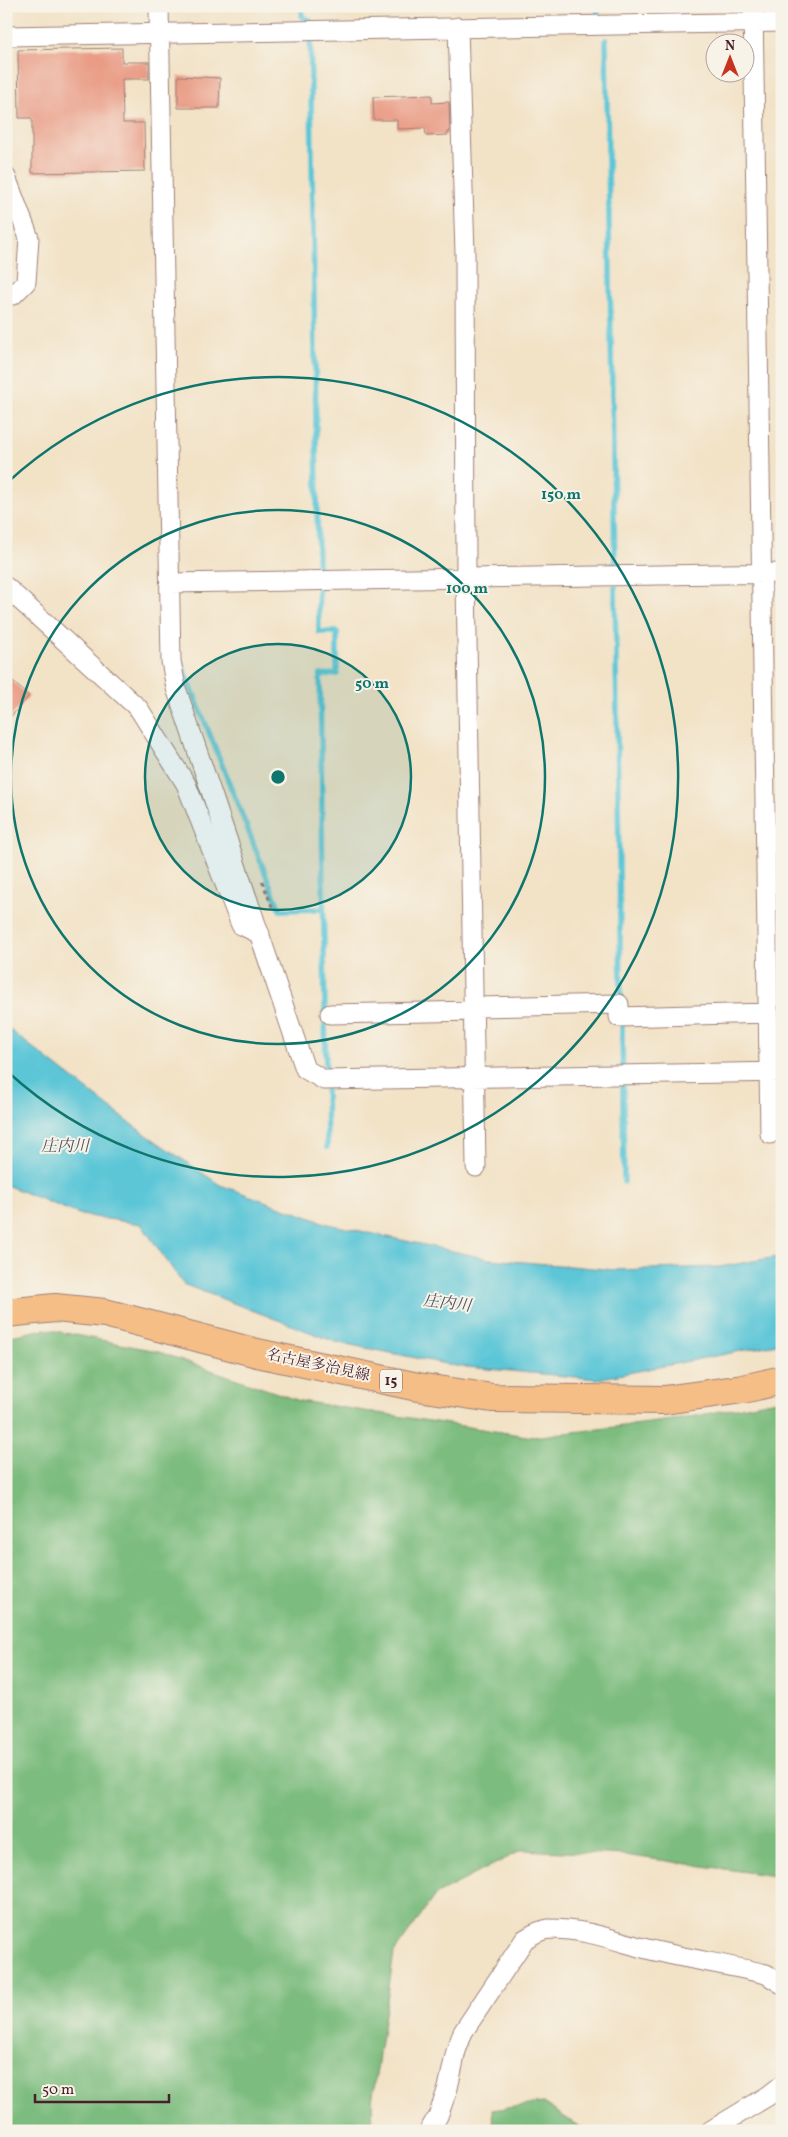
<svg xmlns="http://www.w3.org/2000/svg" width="788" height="2137" viewBox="0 0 788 2137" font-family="Vollkorn,'Noto Serif JP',serif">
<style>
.forest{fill:#7cbc7e;stroke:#636e54}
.water{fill:#5cc6d7;stroke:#537281}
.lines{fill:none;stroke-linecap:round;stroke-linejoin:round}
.stream{stroke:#5cc6d7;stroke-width:5.5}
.building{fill:#e99b85}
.street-casing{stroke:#9e8078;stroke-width:21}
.primary-casing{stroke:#9e8078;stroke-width:30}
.path{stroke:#9e8078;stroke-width:3;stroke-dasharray:4 4;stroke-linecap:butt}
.street{stroke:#fff;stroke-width:19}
.primary{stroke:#f6be87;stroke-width:28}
.ring{fill:none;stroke:#0f766e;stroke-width:2.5}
.labels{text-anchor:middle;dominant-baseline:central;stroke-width:4;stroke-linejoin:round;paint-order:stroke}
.shield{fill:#f7f3e8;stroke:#7e5f64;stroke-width:1}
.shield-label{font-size:14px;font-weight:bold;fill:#4a1f2b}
.street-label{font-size:15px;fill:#4a1f2b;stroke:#f7f3e8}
.water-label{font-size:16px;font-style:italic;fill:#4f515f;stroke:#f7f3e8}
.centre{fill:#0f766e;stroke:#f7f3e8;stroke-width:2.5}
.ring-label{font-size:15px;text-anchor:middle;font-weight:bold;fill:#0f766e;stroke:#f7f3e8;stroke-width:4;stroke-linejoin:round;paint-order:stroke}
</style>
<rect width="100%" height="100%" fill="#f7f3e8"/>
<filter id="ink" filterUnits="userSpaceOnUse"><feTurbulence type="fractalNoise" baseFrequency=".02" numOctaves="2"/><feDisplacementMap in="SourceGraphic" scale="10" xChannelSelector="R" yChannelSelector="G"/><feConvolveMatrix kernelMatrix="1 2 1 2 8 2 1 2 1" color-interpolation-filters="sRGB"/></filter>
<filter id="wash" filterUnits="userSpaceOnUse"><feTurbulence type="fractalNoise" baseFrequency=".0096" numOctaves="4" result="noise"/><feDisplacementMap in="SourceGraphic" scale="20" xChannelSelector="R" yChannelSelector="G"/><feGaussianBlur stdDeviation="1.12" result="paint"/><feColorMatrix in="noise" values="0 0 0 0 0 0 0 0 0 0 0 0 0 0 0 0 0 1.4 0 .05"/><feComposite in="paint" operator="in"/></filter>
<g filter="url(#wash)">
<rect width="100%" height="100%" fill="#f2e2c6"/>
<path class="forest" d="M 45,1329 L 156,1351 L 300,1401 L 533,1437 L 681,1419 L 782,1399 L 782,1877 L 624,1855 L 522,1850 L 435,1895 L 394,1953 L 372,2102 L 373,2131 L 6,2131 L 6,1337 Z
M 543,2103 L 586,2131 L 493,2131 L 492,2110 Z"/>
<path class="water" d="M 6,1027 L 135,1127 L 220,1185 L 328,1224 L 489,1259 L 615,1270 L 720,1267 L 782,1256 L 782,1343 L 597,1379 L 456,1366 L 336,1342 L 183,1284 L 141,1224 L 81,1215 L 6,1185 Z"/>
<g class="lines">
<path class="stream" d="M 302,6 L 302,17 L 310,20 L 319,632 L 337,632 L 337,674 L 320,675 L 327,1147
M 595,6 L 598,12
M 606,40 L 615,567
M 615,587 L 621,996
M 178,655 L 280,910 L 323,909
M 622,1023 L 624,1182"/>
</g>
<g id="blocks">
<path class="building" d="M 122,48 L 122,62 L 149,62 L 149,79 L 122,79 L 123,123 L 144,123 L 145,171 L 32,173 L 32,118 L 19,118 L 18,50 Z
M 178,76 L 220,78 L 219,108 L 178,108 Z
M 432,95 L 432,103 L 449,102 L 450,132 L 448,132 L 448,135 L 426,136 L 425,128 L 397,129 L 397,120 L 374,120 L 373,97 Z
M 6,676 L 29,696 L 6,722 Z"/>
</g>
</g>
<g filter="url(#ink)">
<use href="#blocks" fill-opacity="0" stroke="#9e8078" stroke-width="1"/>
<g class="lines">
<g class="street-casing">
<path id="street" d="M 159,6 L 171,661 L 176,688 L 305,1069 L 324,1080 L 782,1072
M 753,6 L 770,1134
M 458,27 L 465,254 L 466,580 L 476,1167
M 6,36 L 782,22
M 6,177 L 29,238 L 26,282 L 13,295 L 6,295
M 171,583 L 782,573
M 6,587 L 139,709 L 186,784 L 241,925 L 260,934
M 474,1007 L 619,1004 L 619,1017 L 769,1013
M 330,1014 L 475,1011
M 429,2131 L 438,2116 L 448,2088 L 456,2051 L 463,2032 L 525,1939 C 533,1934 540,1930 549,1929 C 583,1929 608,1938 639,1947 C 681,1958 724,1964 766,1974 L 782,1984
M 710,2131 L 768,2096 L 782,2085"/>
</g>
<g class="primary-casing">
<path id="primary" d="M 6,1313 L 55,1308 L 105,1313 L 257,1353 L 418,1387 L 492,1398 L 664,1400 L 743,1389 L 782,1380"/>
</g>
<path class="path" d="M 262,881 L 273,909"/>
<use href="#street" class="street"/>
<use href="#primary" class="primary"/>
</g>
</g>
<circle cx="278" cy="777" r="133" fill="#0f766e" fill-opacity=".12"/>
<g class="ring">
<circle cx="278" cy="777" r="133"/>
<circle cx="278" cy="777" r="267"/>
<path d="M8 482A400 400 0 1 1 8 1072"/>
</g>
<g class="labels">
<rect class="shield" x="380" y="1369.5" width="22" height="23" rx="4"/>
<g class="shield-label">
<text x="391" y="1381">15</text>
</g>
<g class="street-label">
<text transform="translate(318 1366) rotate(12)">名古屋多治見線</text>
</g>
<g class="water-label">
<text x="65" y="1147">庄内川</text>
<text transform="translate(447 1304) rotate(7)">庄内川</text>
</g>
</g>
<circle cx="278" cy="777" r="8" class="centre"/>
<g class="ring-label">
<text x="561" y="499">150 m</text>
<text x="467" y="593">100 m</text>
<text x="372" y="688">50 m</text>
</g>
<rect width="788" height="2137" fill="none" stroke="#f7f3e8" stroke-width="25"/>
<g transform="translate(730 58)"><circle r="24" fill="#f7f3e8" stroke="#b29e9c"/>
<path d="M0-4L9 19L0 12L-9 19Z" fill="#c8321e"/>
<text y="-8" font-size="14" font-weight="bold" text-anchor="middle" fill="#4a1f2b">N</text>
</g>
<path d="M35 2094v8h134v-8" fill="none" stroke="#4a1f2b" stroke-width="2.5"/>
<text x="42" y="2094" font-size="15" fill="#4a1f2b" stroke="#f7f3e8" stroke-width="4" paint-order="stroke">50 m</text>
</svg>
